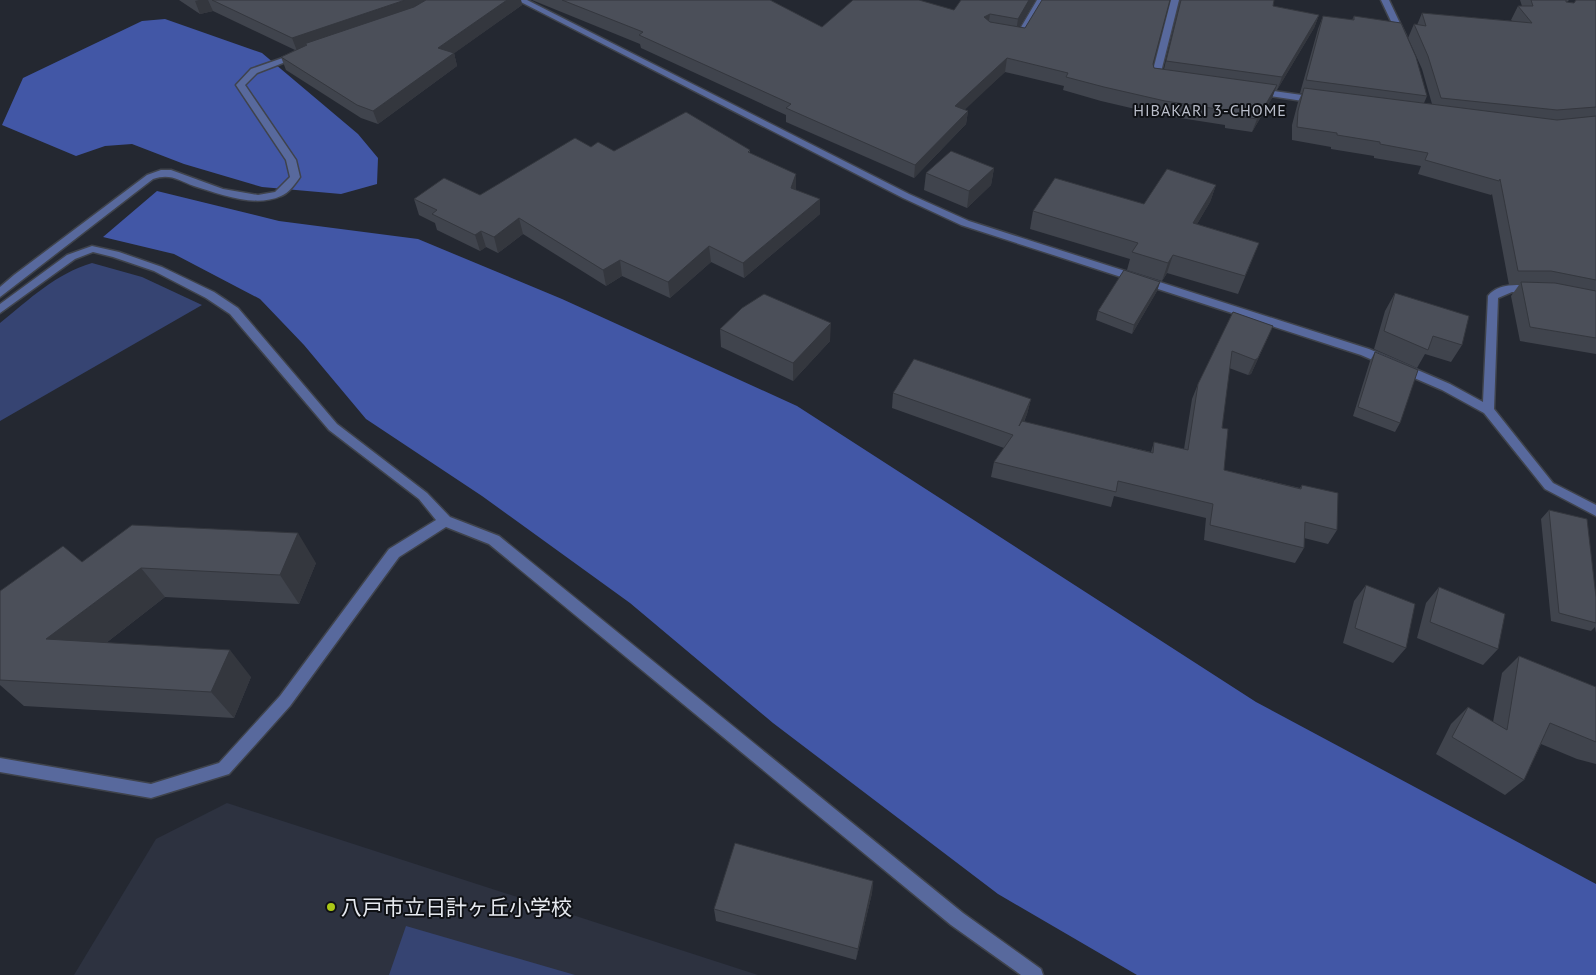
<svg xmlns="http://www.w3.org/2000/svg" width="1596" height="975" viewBox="0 0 1596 975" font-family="'PT Sans','Noto Sans JP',sans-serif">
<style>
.built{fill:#2d3240}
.green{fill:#364472}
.forest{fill:#4257a6}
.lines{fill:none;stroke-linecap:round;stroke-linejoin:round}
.street-casing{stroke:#3f434c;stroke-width:3}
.street{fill:#58699d;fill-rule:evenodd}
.wall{fill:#40444d}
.shaded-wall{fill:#34373e}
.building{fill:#4b4f59;stroke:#34373e}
.poi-dot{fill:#aac717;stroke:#0f1115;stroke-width:2}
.labels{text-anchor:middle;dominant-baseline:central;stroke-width:4;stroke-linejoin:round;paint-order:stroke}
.far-neighbourhood-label{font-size:16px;letter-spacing:1px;fill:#babeca;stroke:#0f1115}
.near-poi-label{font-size:21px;fill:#e7eaf0;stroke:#0f1115;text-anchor:start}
</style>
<rect width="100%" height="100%" fill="#242831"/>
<path class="built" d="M 227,803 L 758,975 L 74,975 L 156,839 Z"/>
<path class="green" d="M 92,263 L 142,277 L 202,305 L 0,421 L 0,323 C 30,299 55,274 92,263 Z
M 406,926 L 575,975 L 389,975 Z"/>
<path class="forest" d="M 165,19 L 262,53 L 358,134 L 378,158 L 377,184 L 341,194 L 262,187 L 184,164 L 132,144 L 105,146 L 76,156 L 2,125 L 23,78 L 142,21 Z
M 157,191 L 279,221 L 418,239 L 562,299 L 797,406 L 1256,702 L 1596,884 L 1596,975 L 1137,975 L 998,894 L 773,723 L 630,603 L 482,496 L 366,419 L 304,345 L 260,299 L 174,254 L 103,237 Z"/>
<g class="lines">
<g class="street-casing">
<path id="street" d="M 517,0 L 527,0 L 909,194 L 969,221 L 1369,349 L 1450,384 L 1483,402 L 1488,296 C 1498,283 1520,284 1535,287 L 1536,290 L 1535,293 L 1512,292 L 1498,298 L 1494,409 L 1553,483 L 1596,505 L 1596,516 L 1545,489 L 1484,413 L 1442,390 L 1361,355 L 961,225 L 903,198 Z
M 1037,0 L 1045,0 L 1023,37 L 1019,40 L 1012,38 L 1011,36 L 1017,34 Z
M 1171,0 L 1179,0 L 1160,76 L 1166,79 C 1163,83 1154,82 1151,78 Z
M 1381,0 L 1389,0 L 1406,36 L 1405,38 L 1398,36 Z
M 294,54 L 301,56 L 257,73 L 245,85 L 296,160 L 300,177 C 295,184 289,193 281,196 C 255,208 219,194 194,186 C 178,180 170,173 153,179 L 0,297 L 0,287 L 14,275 L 147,175 L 161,170 L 171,170 L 223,189 L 258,195 L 275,192 L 290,177 L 286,160 L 236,85 L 251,69 Z
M 1259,89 L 1316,97 L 1320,100 L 1316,103 L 1256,94 L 1255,92 Z
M 92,246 L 119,252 L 162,267 L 214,292 L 238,308 L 337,424 L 427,493 L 450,517 L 499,536 L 963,913 L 1041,969 L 1043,975 L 1021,975 L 951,925 L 489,544 L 446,527 L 399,557 L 290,706 L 229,774 L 151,798 L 0,772 L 0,758 L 151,784 L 219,763 L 280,696 L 389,549 L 436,520 L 419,499 L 329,430 L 230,314 L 206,298 L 154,271 L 113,257 L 93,252 L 75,259 L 0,313 L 0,304 L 67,255 Z"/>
</g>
<use href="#street" class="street"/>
</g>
<path class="wall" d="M 179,0 L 521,0 L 522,5 L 454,53 L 457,66 L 378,124 L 361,118 L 286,70 L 281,57 L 295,50 L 213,11 L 200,14 Z
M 532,0 L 770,0 L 822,27 L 1035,0 L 1019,27 L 1153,64 L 1154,68 L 1164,69 L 1180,0 L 1274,0 L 1273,6 L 1319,15 L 1314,28 L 1277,90 L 1275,90 L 1272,98 L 1252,132 L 1225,128 L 1225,125 L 1161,115 L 1101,101 L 1063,90 L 1064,86 L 1005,72 L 964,109 L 968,111 L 966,124 L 914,178 L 786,122 L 786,115 L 641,48 L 640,44 Z
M 1520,0 L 1569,0 L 1567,2 L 1574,3 L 1596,0 L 1596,354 L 1520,341 L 1511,296 L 1519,285 L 1509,285 L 1492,194 L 1491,195 L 1418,174 L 1421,166 L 1374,158 L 1374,156 L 1331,149 L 1331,147 L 1292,140 L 1292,125 L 1298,102 L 1302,93 L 1300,93 L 1318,29 L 1323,16 L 1352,20 L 1354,16 L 1427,96 L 1424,103 L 1432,104 L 1422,69 L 1408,38 L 1414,24 L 1417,25 L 1422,13 L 1512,21 L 1511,20 L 1518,6 L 1522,6 Z
M 591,147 L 614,151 L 750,150 L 750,153 L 796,190 L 820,214 L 744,278 L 711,262 L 670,298 L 622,276 L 606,286 L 523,234 L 498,253 L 486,247 L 480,251 L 437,230 L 435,223 L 419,215 L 414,199 L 480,195 Z
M 994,168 L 991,185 L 967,208 L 924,190 L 926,173 Z
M 1216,185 L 1210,202 L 1197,224 L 1259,243 L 1238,294 L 1167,273 L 1162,281 L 1127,270 L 1130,259 L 1030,229 L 1033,211 L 1144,204 Z
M 1160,282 L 1157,291 L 1132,334 L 1096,320 L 1098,311 Z
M 1395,293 L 1462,345 L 1451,362 L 1425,354 L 1417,368 L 1374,349 L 1385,311 Z
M 1233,312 L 1273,326 L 1251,374 L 1248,375 L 1229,368 L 1222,428 L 1224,470 L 1300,488 L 1302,485 L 1337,530 L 1328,544 L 1304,538 L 1304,548 L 1295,563 L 1204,540 L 1206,518 L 1114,496 L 1111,507 L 991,477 L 994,462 L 1004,448 L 892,408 L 893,393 L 1031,399 L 1027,414 L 1024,422 L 1151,452 L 1154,442 L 1184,449 L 1192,399 L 1198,384 Z
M 720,329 L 830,341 L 793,381 L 721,347 Z
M 1375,352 L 1400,423 L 1395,432 L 1353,416 L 1370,361 Z
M 1549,510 L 1596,597 L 1596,633 L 1595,627 L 1591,631 L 1551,621 L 1541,519 Z
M 82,562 L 316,563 L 299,604 L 165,597 L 106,643 L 251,677 L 234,718 L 24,706 L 0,685 L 0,591 Z
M 1366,585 L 1406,648 L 1393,663 L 1343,643 L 1354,601 Z
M 1439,587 L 1498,649 L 1483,665 L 1417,638 L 1426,603 Z
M 1519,656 L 1596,687 L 1596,764 L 1577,759 L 1541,744 L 1524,780 L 1505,795 L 1436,754 L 1451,724 L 1468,707 L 1493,722 L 1502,673 Z
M 873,881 L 872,893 L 856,960 L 716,921 L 714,909 Z"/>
<path class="shaded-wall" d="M 199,0 L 208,0 L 213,11 L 200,14 L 195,1 Z
M 405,0 L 434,0 L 307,45 L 304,44 L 306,48 L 297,51 L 292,38 Z
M 507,0 L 521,0 L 522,5 L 442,62 L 438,48 Z
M 1029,0 L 1035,0 L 1016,32 L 1018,19 Z
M 990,14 L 988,27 L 984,17 Z
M 1319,15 L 1314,28 L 1277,90 L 1282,77 Z
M 454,53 L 457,66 L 378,124 L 373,111 Z
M 1007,58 L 1005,72 L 954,120 L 955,106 Z
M 1277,85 L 1272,98 L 1252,132 L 1257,119 Z
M 968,111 L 966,124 L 914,178 L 915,165 Z
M 994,168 L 991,185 L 967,208 L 969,191 Z
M 796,174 L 796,190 L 791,204 L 791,188 Z
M 1216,185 L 1210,202 L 1187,241 L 1193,223 Z
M 820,199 L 820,214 L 744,278 L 743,263 Z
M 519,218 L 523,234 L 498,253 L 494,237 Z
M 481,231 L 486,247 L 480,251 L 475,235 Z
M 709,246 L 711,262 L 670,298 L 668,282 Z
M 1173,255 L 1167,273 L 1162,281 L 1168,263 Z
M 620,260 L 622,276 L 606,286 L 603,270 Z
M 1160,282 L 1157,291 L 1132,334 L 1134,325 Z
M 831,323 L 830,341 L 793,381 L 793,363 Z
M 1273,326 L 1251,374 L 1248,375 L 1255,360 Z
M 1031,399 L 1027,414 L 1015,441 L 1019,426 Z
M 298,533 L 316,563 L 299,604 L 280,575 Z
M 141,568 L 165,597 L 75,667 L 46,639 Z
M 230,650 L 251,677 L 234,718 L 211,692 Z
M 873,881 L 872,893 L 856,960 L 858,949 Z"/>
<path class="building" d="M 212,0 L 405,0 L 292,38 Z
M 426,0 L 507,0 L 438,48 L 454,53 L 373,111 L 357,105 L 281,57 L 307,45 L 304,44 L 414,7 Z
M 562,0 L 770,0 L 822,27 L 853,0 L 919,0 L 954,10 L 961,0 L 1029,0 L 1018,19 L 990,14 L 984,17 L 990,22 L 1025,28 L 1042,0 L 1170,0 L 1153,64 L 1154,68 L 1277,85 L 1257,119 L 1230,115 L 1230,111 L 1165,101 L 1104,87 L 1066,77 L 1068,73 L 1007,58 L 955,106 L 968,111 L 915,165 L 786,108 L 791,104 L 639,35 L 643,32 Z
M 1181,0 L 1274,0 L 1273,6 L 1319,15 L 1282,77 L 1166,61 Z
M 1531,0 L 1566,0 L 1566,2 L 1574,3 L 1576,0 L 1596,0 L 1596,107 L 1557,110 L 1441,98 L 1428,56 L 1414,24 L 1426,26 L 1422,13 L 1532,23 L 1518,6 L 1533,6 Z
M 1323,16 L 1354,20 L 1354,16 L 1401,23 L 1416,57 L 1427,96 L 1306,80 Z
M 1304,88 L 1557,120 L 1596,116 L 1596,280 L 1551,271 L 1518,271 L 1500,179 L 1499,181 L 1425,160 L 1428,153 L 1380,144 L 1380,142 L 1337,135 L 1337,133 L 1297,127 L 1298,111 Z
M 686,112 L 750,150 L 748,152 L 796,174 L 791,188 L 820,199 L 743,263 L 709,246 L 668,282 L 620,260 L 603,270 L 519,218 L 494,237 L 481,231 L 475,235 L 432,214 L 437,210 L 414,199 L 444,178 L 480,195 L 575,138 L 591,147 L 598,142 L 614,151 Z
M 951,151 L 994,168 L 969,191 L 926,173 Z
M 1167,169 L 1216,185 L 1193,223 L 1259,243 L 1245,276 L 1173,255 L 1168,263 L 1132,252 L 1138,243 L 1033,211 L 1055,178 L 1144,204 Z
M 1124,270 L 1160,282 L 1134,325 L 1098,311 Z
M 1521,282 L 1555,283 L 1596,291 L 1596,338 L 1530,327 Z
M 1395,293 L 1469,316 L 1462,345 L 1433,336 L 1428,350 L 1384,331 Z
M 764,294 L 831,323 L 793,363 L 720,329 L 742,308 Z
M 1233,312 L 1273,326 L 1258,358 L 1255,360 L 1232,351 L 1222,428 L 1228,429 L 1224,470 L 1301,489 L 1302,485 L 1338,493 L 1337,530 L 1305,522 L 1304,548 L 1210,525 L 1213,504 L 1118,481 L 1116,492 L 994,462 L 1013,435 L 893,393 L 914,359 L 1031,399 L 1019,426 L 1022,421 L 1153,453 L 1154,442 L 1188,450 L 1198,384 Z
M 1375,352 L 1418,370 L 1400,423 L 1358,407 Z
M 1549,510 L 1587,519 L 1596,597 L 1596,623 L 1559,613 Z
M 132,525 L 298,533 L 280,575 L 141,568 L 46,639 L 230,650 L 211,692 L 0,680 L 0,591 L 63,546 L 82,562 Z
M 1366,585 L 1415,604 L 1406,648 L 1355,628 Z
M 1439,587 L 1505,614 L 1498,649 L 1430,622 Z
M 1519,656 L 1596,687 L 1596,742 L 1550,723 L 1524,780 L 1452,737 L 1468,707 L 1507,730 Z
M 735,843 L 873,881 L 858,949 L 714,909 Z"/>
<circle class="poi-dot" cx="331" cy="907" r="5"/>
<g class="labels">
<g class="far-neighbourhood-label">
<text x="1210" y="110">HIBAKARI 3-CHOME</text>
</g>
<g class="near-poi-label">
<text x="341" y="907">八戸市立日計ヶ丘小学校</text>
</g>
</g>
</svg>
